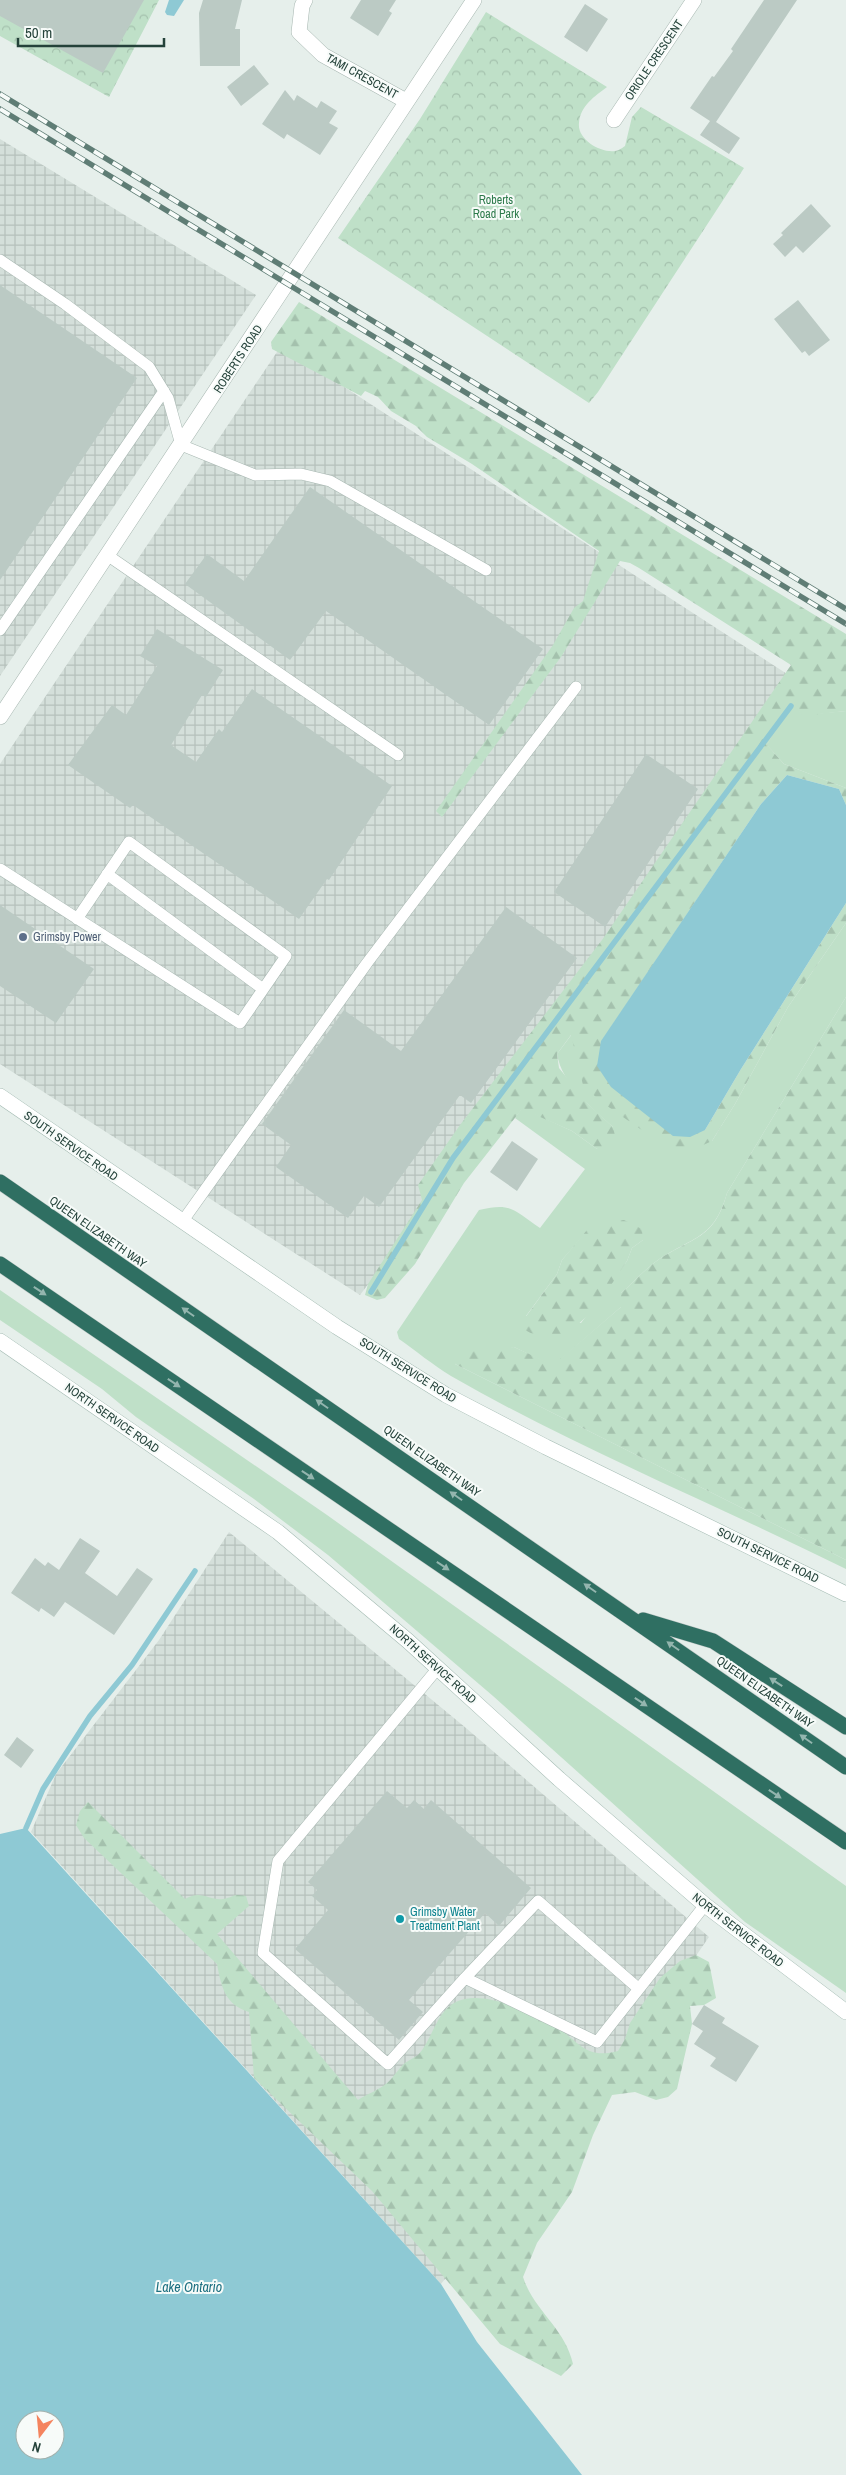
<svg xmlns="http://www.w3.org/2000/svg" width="846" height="2475" viewBox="0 0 846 2475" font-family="'Archivo Narrow',sans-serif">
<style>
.industrial{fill:url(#industrial-grid)}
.grass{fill:#bfe0c8;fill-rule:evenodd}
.forest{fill:url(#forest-firs)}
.park{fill:url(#park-crowns)}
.water{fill:#8ec9d4;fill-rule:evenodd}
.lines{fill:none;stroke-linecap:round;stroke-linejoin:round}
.stream{stroke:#8ec9d4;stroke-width:5.5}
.building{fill:#bbcac4}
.lane-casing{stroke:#a8b8b2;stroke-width:12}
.street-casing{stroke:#a8b8b2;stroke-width:16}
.secondary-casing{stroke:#a4bbb3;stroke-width:16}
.highway-casing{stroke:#c2cac8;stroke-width:16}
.lane{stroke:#fff;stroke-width:11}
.street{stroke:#fff;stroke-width:15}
.secondary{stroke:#fff;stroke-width:15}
.highway{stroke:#2f6f62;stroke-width:15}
.rail-casing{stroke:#5f7d75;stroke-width:5.5}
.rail{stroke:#f7fbf9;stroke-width:4;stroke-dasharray:11;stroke-linecap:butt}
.oneway{fill:#93b5ae}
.service-dot{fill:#5c6f8a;stroke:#f7fbf9;stroke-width:2}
.culture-dot{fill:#0f9aa8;stroke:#f7fbf9;stroke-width:2}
.labels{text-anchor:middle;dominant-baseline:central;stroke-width:4;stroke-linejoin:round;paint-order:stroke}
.street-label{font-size:12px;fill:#24423a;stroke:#f7fbf9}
.park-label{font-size:12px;fill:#2d7a4b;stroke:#f7fbf9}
.service-label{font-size:12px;fill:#4e5e75;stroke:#f7fbf9;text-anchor:start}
.culture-label{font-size:12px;fill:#0d838f;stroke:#f7fbf9;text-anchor:start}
.water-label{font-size:14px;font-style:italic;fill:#1c6f80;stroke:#f7fbf9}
</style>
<defs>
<pattern id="industrial-grid" width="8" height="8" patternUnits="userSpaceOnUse" patternTransform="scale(1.25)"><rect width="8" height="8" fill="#d4dfda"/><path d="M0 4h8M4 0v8" fill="none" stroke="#b6c1bc"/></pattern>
<pattern id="forest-firs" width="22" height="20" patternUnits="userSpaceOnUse" patternTransform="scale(1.25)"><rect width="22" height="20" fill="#bfe0c8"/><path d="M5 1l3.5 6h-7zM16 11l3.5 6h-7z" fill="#a4c1ad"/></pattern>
<pattern id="park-crowns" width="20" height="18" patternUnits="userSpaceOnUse" patternTransform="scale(1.25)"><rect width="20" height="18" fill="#bfe0c8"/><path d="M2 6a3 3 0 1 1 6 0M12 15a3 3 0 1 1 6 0" fill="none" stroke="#a4c1ad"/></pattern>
</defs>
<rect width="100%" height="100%" fill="#e6efeb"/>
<path class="industrial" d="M 0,139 L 256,295 L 0,676 Z
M 281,346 L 818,694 L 360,1295 L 0,1064 L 0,764 Z
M 229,1532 L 466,1728 L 709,1937 L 657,2012 L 441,2284 L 31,1832 L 56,1774 L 159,1640 Z"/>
<path class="grass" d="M 792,698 L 802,715 L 846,711 L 846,788 L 784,764 L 767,745 Z
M 846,923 L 846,997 L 727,1193 C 714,1239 694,1236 658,1260 C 645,1269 633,1283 621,1293 L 621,1307 L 553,1366 L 514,1347 L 455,1364 L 846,1560 L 846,1569 C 715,1504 578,1449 451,1376 C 433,1365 416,1351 399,1339 L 397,1332 L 479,1210 C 512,1202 513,1210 540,1228 L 585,1169 L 515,1118 L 522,1108 L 572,1131 L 597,1149 L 613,1127 C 591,1107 562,1084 557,1054 L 572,1034 L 712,1141 L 735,1104 L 788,1007 ZM 588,1230 L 643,1240 L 632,1248 L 627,1261 L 581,1323 L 526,1316 L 557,1274 L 562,1260 Z
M 0,1290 L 327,1515 L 846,1886 L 846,1993 L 745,1922 L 493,1696 L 328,1555 L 254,1499 L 136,1417 L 102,1389 L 0,1320 Z"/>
<path class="forest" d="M 299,302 L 846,634 L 846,711 L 802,716 L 792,699 L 767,745 L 784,764 L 846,788 L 846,805 L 839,789 L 787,775 L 761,804 L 601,1042 L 705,1130 L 741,1069 L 846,903 L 846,923 L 788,1007 L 735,1104 L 712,1141 L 679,1156 L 600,1101 L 583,1085 L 571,1035 L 557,1054 L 559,1068 L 588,1104 L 613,1127 L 617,1144 L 597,1149 L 572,1131 L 522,1109 L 464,1183 L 415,1264 L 385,1298 L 377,1300 L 365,1295 L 368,1284 L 422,1200 L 418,1185 L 460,1125 L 602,940 L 791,665 L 639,568 L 630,563 L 620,561 L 561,657 L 442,817 L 436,811 L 553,645 L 574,608 L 583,601 L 599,551 L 472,464 L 427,437 L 416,426 L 391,411 L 378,397 L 365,391 L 361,396 L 272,349 L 271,342 Z
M 846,997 L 846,1560 L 455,1364 L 464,1351 L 514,1347 L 553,1365 L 621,1307 L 621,1293 C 633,1283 645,1269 658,1260 C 694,1236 714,1240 727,1193 Z
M 624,1220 L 642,1229 L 643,1240 L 632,1248 L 627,1261 C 604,1294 569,1363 519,1326 L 557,1274 L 562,1260 L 587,1230 L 606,1222 Z
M 88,1802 L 185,1899 C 201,1889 210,1901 223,1899 C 235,1897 231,1893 246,1896 L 249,1906 L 217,1934 L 358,2100 C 367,2094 379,2090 387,2083 C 394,2077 398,2069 405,2063 C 409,2060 414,2058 418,2055 C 433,2039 436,2010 458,2001 C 485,1990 531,2012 555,2026 C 579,2041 585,2060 618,2051 L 625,2039 L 630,2023 L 660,1978 L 680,1961 L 696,1955 L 709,1962 L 716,1998 L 704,2005 L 690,2006 L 692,2024 L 677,2089 L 668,2097 L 656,2100 L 635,2092 L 612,2095 L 593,2135 L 572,2192 L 537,2243 L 523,2277 C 534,2311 565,2328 573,2364 L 561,2376 L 500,2344 L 372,2191 L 254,2078 L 249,2012 C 225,2005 221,1986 217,1964 L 84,1838 L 76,1825 L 80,1811 Z"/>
<path class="park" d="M 0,0 L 159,0 L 109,97 L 0,36 Z
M 486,12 L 607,87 C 595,96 580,106 579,123 C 577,139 600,153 615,151 C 618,151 622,148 625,146 L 632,117 L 641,107 L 744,168 L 598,392 L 589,403 L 338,238 L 420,119 Z"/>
<path class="water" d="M 169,0 L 184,0 L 174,16 L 167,15 L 165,12 Z
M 787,775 L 839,789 L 846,805 L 846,903 L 741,1069 L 705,1130 L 690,1137 L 673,1136 L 611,1087 L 597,1066 L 601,1041 L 761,804 Z
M 26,1828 L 441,2284 L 477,2342 L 582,2475 L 0,2475 L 0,1834 ZM 25,2420 L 55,2420 L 55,2450 L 25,2450 Z"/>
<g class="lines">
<path class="stream" d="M 371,1292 L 453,1158 L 791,706
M 26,1828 L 43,1789 L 90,1716 L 132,1665 L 195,1571"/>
</g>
<path class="building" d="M 0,0 L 144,0 L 103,73 L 0,16 Z
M 203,0 L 242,0 L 235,29 L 240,29 L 240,66 L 200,66 L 199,13 Z
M 361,0 L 396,0 L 389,11 L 392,13 L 378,36 L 350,18 Z
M 764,0 L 797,0 L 716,122 L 740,138 L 729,154 L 700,135 L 710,121 L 690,108 L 712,76 L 714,77 L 733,51 L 731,49 Z
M 585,4 L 608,19 L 587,52 L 564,37 Z
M 254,65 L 269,84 L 241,106 L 227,87 Z
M 285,90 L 294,101 L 297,95 L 317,108 L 321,101 L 337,111 L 329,123 L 338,128 L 320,155 L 287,134 L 284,139 L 262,124 Z
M 811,204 L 831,226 L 803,253 L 796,246 L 785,257 L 773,244 L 783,235 L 781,233 Z
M 0,285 L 137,378 L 0,580 Z
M 798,300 L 830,340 L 809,356 L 805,351 L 802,353 L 774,319 Z
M 310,487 L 543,649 L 489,725 L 326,611 L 290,660 L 185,584 L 207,554 L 244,581 Z
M 157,629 L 223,670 L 206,697 L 202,695 L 171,745 L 196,762 L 219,729 L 222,732 L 252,689 L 392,786 L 329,880 L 327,879 L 299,919 L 133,805 L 130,808 L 68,765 L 112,705 L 126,715 L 157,666 L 140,656 Z
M 646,754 L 698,789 L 605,927 L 554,892 Z
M 0,905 L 94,969 L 56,1023 L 0,986 Z
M 506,907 L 577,958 L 471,1103 L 460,1095 L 379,1207 L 364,1196 L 348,1218 L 276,1167 L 291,1145 L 262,1124 L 344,1010 L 401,1051 Z
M 512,1141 L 538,1159 L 517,1191 L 490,1172 Z
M 80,1538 L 100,1551 L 85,1573 L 117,1596 L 137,1568 L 153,1579 L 114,1635 L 65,1602 L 54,1617 L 41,1608 L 39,1612 L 11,1593 L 35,1558 L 45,1566 L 48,1562 L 59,1570 Z
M 17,1737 L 34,1750 L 21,1768 L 4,1755 Z
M 387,1791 L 407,1808 L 414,1800 L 424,1809 L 431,1800 L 531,1888 L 499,1926 L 485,1913 L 409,2000 L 423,2012 L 399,2040 L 295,1949 L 328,1910 L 312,1896 L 317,1890 L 308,1882 Z
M 704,2005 L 725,2018 L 722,2023 L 759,2046 L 736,2082 L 710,2066 L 716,2058 L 694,2044 L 703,2031 L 692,2024 Z"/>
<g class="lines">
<g class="lane-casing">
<path id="lane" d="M 0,260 L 65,304 L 149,367 L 168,398 L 181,445 L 255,475 L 301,474 L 330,481 L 486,570
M 107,555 L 398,755
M 0,630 L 164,391
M 0,869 L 240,1023 L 286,956 L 129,842 L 77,919
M 107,874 L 263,989
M 182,1222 L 367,963 L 576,687
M 438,1668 L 278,1861 L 263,1953 L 381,2058 L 388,2064 L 465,1978 L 597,2042 L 705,1905
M 465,1978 L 538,1901 L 639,1989"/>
</g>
<g class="street-casing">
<path id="street" d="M 305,0 L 302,6 L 299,32 L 323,55 L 406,101
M 614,120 L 694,0
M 0,717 L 474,0"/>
</g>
<g class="secondary-casing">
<path id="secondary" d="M 0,1096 L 337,1327 L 446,1395 L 546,1447 L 846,1594
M 0,1341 L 278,1532 L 408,1641 L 559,1779 L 705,1905 L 846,2012"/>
</g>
<g class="highway-casing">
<path id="highway" d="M 0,1182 L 846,1767
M 0,1264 L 846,1842
M 643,1620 L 713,1641 L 846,1727"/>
</g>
<use href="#lane" class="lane"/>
<use href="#street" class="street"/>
<use href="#secondary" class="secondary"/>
<use href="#highway" class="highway"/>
<g class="rail-casing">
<path id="rail" d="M 0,94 L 846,609
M 0,109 L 846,624"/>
</g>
<use href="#rail" class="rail"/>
</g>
<defs><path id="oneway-solid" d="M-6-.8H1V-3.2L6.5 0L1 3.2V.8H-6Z" transform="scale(1.25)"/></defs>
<g class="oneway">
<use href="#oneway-solid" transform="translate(40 1291) rotate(34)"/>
<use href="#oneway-solid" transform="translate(188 1312) rotate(-145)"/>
<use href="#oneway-solid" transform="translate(174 1383) rotate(34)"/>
<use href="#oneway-solid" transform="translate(322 1404) rotate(-145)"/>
<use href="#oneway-solid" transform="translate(308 1475) rotate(34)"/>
<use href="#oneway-solid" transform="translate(456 1496) rotate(-145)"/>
<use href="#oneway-solid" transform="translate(443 1566) rotate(34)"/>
<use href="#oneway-solid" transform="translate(590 1588) rotate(-145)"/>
<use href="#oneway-solid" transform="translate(673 1646) rotate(-145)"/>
<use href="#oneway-solid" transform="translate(776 1682) rotate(-147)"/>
<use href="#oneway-solid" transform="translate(641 1702) rotate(34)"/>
<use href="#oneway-solid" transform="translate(806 1739) rotate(-145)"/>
<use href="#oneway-solid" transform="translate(775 1794) rotate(34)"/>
</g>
<circle class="service-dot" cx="23" cy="937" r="5"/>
<circle class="culture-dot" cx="400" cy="1919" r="5"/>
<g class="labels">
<g class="street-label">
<text transform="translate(654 60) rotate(-56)">ORIOLE CRESCENT</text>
<text transform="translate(362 76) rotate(29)">TAMI CRESCENT</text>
<text transform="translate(238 359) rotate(-57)">ROBERTS ROAD</text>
<text transform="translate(71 1146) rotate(35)">SOUTH SERVICE ROAD</text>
<text transform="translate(98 1232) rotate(35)">QUEEN ELIZABETH WAY</text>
<text transform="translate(408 1370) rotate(32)">SOUTH SERVICE ROAD</text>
<text transform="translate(112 1418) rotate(35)">NORTH SERVICE ROAD</text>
<text transform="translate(432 1461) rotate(35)">QUEEN ELIZABETH WAY</text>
<text transform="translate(768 1555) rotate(26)">SOUTH SERVICE ROAD</text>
<text transform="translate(433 1664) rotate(42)">NORTH SERVICE ROAD</text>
<text transform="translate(765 1692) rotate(35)">QUEEN ELIZABETH WAY</text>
<text transform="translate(738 1930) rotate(38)">NORTH SERVICE ROAD</text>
</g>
<g class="park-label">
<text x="496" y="200">Roberts<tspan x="496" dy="14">Road Park</tspan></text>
</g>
<g class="service-label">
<text x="33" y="937">Grimsby Power</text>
</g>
<g class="culture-label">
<text x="410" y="1912">Grimsby Water<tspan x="410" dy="14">Treatment Plant</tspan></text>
</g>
<g class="water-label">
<text x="189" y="2287">Lake Ontario</text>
</g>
</g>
<g transform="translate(40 2435) rotate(196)"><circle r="24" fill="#f7fbf9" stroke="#a3b1ad"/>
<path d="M0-4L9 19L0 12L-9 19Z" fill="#f4845f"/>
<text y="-8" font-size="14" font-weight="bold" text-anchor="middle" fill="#24423a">N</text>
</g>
<path d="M18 38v8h146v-8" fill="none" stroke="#24423a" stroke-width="2.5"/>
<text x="25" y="38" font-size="15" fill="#24423a" stroke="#f7fbf9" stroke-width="4" paint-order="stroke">50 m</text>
</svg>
